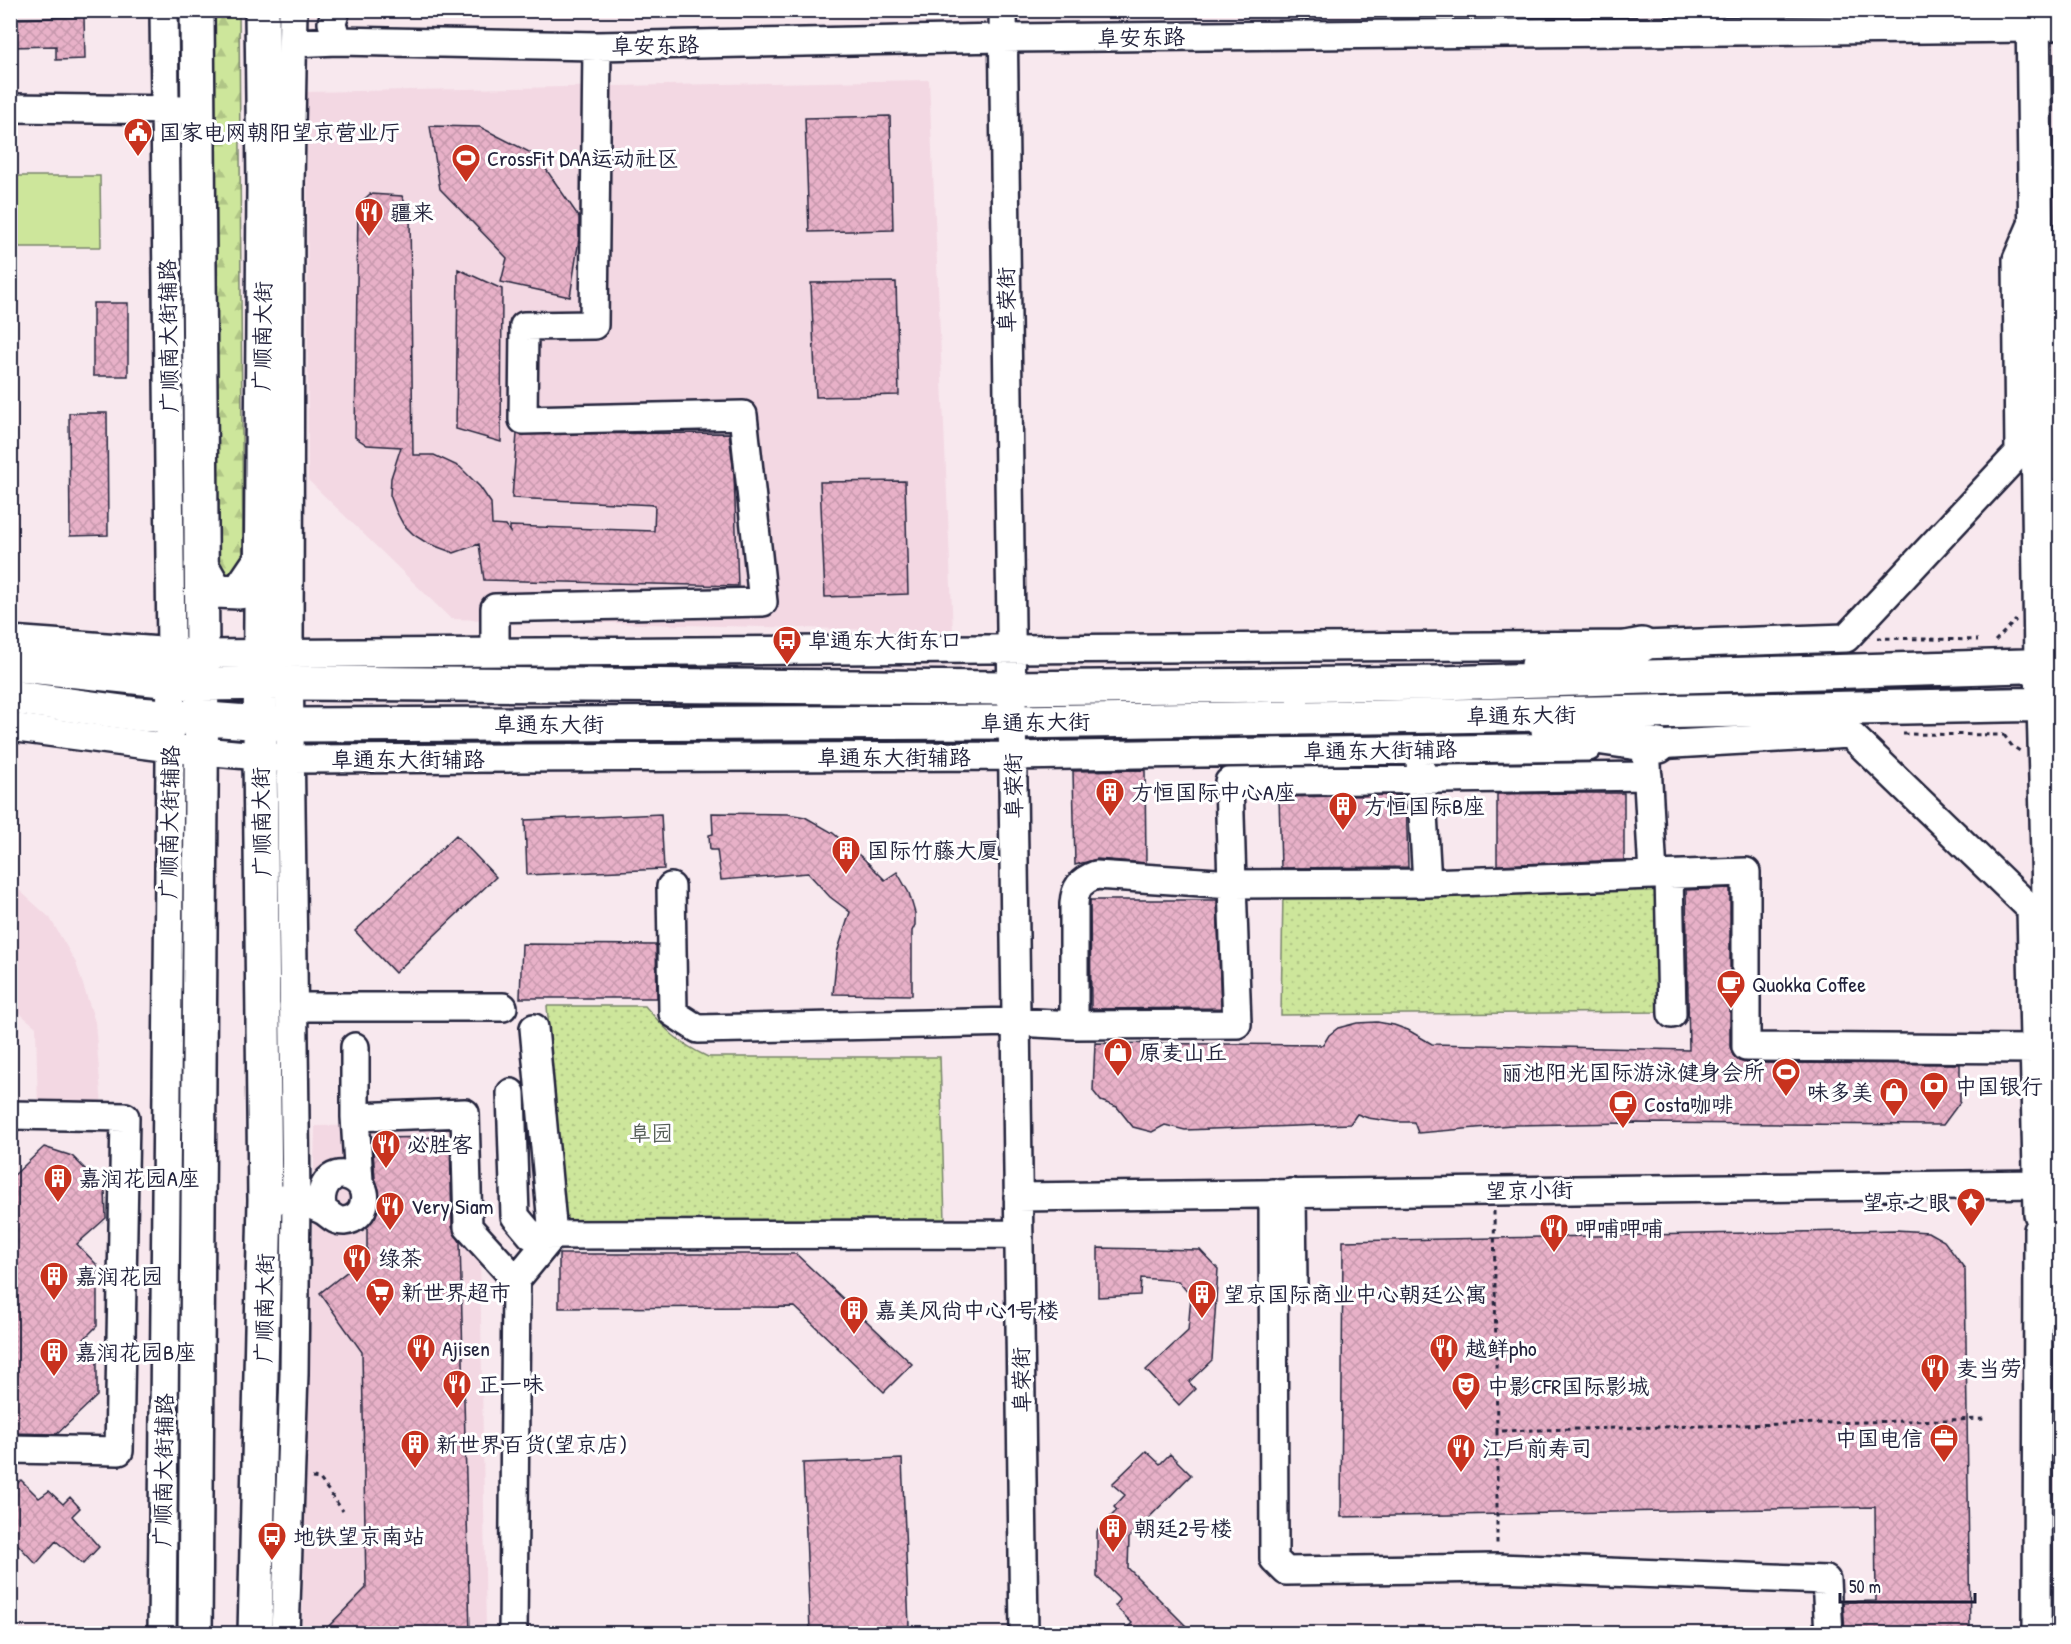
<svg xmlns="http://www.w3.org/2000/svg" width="2071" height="1644" viewBox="0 0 2071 1644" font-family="'Patrick Hand','LXGW WenKai TC',sans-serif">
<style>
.built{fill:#f3d8e3}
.grass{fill:url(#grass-dots);stroke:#78846b;stroke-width:1.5}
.forest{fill:url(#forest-firs);stroke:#78846b;stroke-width:1.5}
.pitch{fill:#cde69b;stroke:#78846b;stroke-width:1.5}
.building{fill:url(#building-cross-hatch);stroke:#22223b;stroke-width:1.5}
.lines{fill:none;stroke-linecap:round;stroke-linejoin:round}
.minor-casing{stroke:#22223b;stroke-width:32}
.major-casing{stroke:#22223b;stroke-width:38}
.path{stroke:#22223b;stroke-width:3;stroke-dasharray:4.5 4.5;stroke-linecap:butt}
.minor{stroke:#fff;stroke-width:27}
.major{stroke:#fff;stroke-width:33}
.labels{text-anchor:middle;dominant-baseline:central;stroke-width:6;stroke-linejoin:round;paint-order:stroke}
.street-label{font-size:22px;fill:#22223b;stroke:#fff}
.poi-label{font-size:22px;fill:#22223b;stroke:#fff;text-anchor:start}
.park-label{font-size:22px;fill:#555d58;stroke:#fff}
</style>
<defs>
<pattern id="grass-dots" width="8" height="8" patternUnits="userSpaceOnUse" patternTransform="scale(1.5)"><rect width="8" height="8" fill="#cde69b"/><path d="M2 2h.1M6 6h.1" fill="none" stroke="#b0c586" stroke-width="1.8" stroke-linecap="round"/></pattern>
<pattern id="forest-firs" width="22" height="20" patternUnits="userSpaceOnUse" patternTransform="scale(1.5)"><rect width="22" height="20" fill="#cde69b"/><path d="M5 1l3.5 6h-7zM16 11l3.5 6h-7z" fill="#b0c586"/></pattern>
<pattern id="building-cross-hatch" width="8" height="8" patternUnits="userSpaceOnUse" patternTransform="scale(1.5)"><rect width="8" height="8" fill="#e8b1c8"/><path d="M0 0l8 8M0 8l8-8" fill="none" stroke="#c798ad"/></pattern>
</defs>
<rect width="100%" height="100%" fill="#f8e8ee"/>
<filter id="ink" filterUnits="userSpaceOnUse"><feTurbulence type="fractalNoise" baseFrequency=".0167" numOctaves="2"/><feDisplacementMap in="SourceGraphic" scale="12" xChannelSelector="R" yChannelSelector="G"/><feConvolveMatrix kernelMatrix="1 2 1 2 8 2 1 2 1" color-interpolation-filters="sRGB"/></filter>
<g filter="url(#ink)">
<path class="built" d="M 929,80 L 953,632 L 451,619 L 308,480 L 307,92 Z
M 10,882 L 50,918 L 76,963 L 95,1022 L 102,1106 L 38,1110 L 36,1027 L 11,1006 Z
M 478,1124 L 486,1633 L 302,1634 L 315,1126 Z"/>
<path class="grass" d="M 1662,887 L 1662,1012 L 1281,1015 L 1283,893 Z
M 547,1006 L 645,1006 C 666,1030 678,1043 708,1057 L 940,1057 L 945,1221 L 566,1228 Z"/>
<path class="forest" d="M 212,11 L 239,11 L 243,572 L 235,583 L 216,577 Z"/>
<path class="pitch" d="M 11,176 L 100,176 L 101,247 L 11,247 Z"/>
<path class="building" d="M 84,17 L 85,59 L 56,60 L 56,46 L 10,47 L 10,19 Z
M 890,116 L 893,230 L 809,232 L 805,118 Z
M 430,126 L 480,127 L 537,156 L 579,217 L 579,239 L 570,297 L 501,282 L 507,258 L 440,189 Z
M 370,194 L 402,196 L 410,215 L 413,455 L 434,455 L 460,467 L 480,487 L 491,503 L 492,525 L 506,526 L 510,532 L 510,526 L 654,531 L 655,505 L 512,498 L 517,434 L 729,433 L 734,474 L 738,586 L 484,580 L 479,544 L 454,553 L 427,543 L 414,535 L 403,524 L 396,511 L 390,495 L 391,478 L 401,447 L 367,445 L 355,437 L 358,205 Z
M 458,269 L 502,289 L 501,442 L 456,429 Z
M 896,282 L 899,395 L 816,397 L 811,283 Z
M 93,303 L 128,303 L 128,376 L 93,376 Z
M 69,413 L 107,413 L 108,535 L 70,536 Z
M 905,481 L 908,594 L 825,597 L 820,482 Z
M 1145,770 L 1146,863 L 1097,859 L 1075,865 L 1073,771 Z
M 1580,793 L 1624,793 L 1624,860 L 1497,865 L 1497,794 Z
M 1406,795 L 1408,867 L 1281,868 L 1279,797 Z
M 712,813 L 788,814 L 805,817 L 833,833 L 865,860 L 885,880 L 897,872 L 909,893 L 915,913 L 915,925 L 912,931 L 912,995 L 833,994 L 837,953 L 850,912 L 830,897 L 808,873 L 721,880 L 717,850 L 710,850 L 709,835 L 713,834 Z
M 661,814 L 664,869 L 527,875 L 525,820 Z
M 456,835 L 496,877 L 395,973 L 355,931 Z
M 1730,888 L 1730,1047 L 1733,1055 L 1739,1061 L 1746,1063 L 1960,1064 L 1960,1102 L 1943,1125 L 1629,1123 L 1511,1125 L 1418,1133 L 1414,1122 L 1396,1122 L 1368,1118 L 1357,1114 L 1350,1124 L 1185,1130 L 1165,1125 L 1152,1132 L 1133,1127 L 1117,1107 L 1101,1101 L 1093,1091 L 1095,1043 L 1323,1045 L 1329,1035 L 1338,1028 L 1357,1023 L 1377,1022 L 1394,1025 L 1408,1030 L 1432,1044 L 1689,1050 L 1686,890 Z
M 1090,900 L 1217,900 L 1221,1008 L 1091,1009 Z
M 522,944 L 656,945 L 657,998 L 520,998 Z
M 450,1137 L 452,1227 L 460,1242 L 470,1634 L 321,1634 L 366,1588 L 362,1352 L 320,1293 L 367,1256 L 367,1227 L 375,1217 L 380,1202 L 379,1190 L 375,1178 L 372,1138 Z
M 44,1147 L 72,1156 L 105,1189 L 106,1218 L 77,1244 L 97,1265 L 97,1326 L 81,1342 L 97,1360 L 97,1396 L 57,1434 L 10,1433 L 10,1179 Z
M 1896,1230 L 1928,1232 L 1944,1241 L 1965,1269 L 1970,1634 L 1845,1634 L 1843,1602 L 1876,1601 L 1875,1507 L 1341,1517 L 1343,1241 Z
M 1098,1248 L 1200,1250 L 1218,1269 L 1212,1360 L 1189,1382 L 1195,1389 L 1179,1405 L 1146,1370 L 1188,1331 L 1191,1296 L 1178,1281 L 1141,1278 L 1140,1295 L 1098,1297 Z
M 559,1254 L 796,1254 L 912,1364 L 884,1392 L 795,1307 L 559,1308 Z
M 1146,1451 L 1160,1464 L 1170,1454 L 1191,1475 L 1129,1538 L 1128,1568 L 1194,1634 L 1121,1634 L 1132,1623 L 1115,1606 L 1120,1600 L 1097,1577 L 1097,1531 L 1117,1510 L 1114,1507 L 1125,1495 L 1112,1484 Z
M 902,1459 L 909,1626 L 810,1630 L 803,1463 Z
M 21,1480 L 39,1498 L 49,1491 L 63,1504 L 70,1497 L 80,1508 L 72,1516 L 99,1547 L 83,1564 L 56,1541 L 36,1564 L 10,1536 L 10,1490 Z"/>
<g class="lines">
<g class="minor-casing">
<path id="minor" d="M 336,10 L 332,23 L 337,41
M 1003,10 L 1024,1634
M 293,43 L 337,41 L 597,46 L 1002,38 L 2034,28 L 2060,25
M 10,108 L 184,110
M 10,640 L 202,654 L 1642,645 L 1846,638 L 2019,453 L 2017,259 L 2033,222
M 495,652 L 495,608 L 763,602 L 743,415 L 523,420 L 524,326 L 594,325 L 597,46
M 10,727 L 170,748 L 290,759 L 1012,756 L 1588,747
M 1639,746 L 1850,734 L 2031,909 L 2038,1214 L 2054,1256
M 1646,746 L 1653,875 L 1427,883 L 1232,884 L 1229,782 L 1648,776
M 1420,761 L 1427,883
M 1653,875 L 1746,872 L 1746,1047 L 2035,1049
M 1669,875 L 1672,1014
M 671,887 L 673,1013 L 698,1029 L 1016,1022 L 1074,1025 L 1074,904 C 1075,888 1080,881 1096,875 L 1232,884 L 1237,1024 L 1074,1025
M 293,1007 L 503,1007
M 511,1093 L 515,1216 L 531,1235 L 1019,1234
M 10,1115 L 125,1117 L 119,1451 L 10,1449
M 355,1117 L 355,1047
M 359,1181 L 355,1117 L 465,1113 L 468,1227 L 516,1280 L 513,1634
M 1273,1193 L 1274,1559 L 1286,1571 L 1497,1568 L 1826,1580 L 1829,1634
M 1292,1193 L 1293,1286
M 1018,1197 L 2039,1184
M 280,1199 C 295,1199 307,1202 320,1209 C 330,1213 332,1221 344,1221 C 368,1219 372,1186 351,1177 C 329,1167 317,1192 323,1209
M 516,1280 L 553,1235 L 534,1028
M 162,1634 L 171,652 L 164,10
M 285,1634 L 294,1374 L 296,1199 L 289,653 L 290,186 L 293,10
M 2037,1634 L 2038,1230"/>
</g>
<g class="major-casing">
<path id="major" d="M 2033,10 L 2041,666 L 2044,704 L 2060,1313
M 201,565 L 216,591 L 239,592 L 260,561
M 10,664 L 201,684 L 290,683 L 1011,688 L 1440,683 L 2060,665
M 1538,665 L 1642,645
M 10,697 L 138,714 L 291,725 L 1012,722 L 1445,716 L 2060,704
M 1548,730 L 1659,746
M 195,1634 L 202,654 L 197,10
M 255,1634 L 265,1200 L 260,755 L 264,186 L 262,10"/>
</g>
<path class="path" d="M 1877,638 L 1978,640
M 1995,641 L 2016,620
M 1903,734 L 2004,735
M 2004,735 L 2012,746 L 2020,751
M 1494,1211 L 1497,1431 L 1987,1419
M 1497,1431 L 1497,1546
M 312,1478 L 320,1479 L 343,1511"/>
<use href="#minor" class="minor"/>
<use href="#major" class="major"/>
</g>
</g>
<defs>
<g id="civic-pin" transform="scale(1.5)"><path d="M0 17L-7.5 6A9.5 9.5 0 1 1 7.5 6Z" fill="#c8321e" stroke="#fff"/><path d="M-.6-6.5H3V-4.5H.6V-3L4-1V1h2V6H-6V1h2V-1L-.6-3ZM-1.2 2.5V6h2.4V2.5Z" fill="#fff"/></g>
<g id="stadium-pin" transform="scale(1.5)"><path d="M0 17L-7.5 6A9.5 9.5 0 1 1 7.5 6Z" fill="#c8321e" stroke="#fff"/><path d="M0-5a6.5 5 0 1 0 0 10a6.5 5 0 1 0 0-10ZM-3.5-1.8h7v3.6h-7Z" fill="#fff"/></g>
<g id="restaurant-pin" transform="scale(1.5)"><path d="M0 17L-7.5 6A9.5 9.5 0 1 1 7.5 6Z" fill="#c8321e" stroke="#fff"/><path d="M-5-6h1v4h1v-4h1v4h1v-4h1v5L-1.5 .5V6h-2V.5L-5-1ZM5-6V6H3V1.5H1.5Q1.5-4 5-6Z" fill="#fff"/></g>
<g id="bus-pin" transform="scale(1.5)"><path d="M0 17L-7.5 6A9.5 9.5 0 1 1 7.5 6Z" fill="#c8321e" stroke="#fff"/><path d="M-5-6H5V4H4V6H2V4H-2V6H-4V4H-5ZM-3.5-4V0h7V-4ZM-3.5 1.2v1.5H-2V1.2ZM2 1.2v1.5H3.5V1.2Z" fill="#fff"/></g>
<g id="building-pin" transform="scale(1.5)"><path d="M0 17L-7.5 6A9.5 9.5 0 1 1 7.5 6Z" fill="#c8321e" stroke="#fff"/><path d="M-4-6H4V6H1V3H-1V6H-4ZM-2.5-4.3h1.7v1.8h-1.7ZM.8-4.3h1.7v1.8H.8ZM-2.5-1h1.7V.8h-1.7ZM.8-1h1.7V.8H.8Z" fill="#fff"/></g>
<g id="cafe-pin" transform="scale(1.5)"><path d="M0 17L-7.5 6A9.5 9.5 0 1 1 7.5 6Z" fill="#c8321e" stroke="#fff"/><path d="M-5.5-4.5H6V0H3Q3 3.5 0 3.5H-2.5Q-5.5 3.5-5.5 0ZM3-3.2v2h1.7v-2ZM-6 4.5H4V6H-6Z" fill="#fff"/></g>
<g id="shop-pin" transform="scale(1.5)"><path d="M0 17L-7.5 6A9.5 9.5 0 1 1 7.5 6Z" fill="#c8321e" stroke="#fff"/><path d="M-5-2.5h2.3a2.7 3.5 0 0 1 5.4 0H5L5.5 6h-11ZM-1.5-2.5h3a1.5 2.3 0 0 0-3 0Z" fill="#fff"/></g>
<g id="bank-pin" transform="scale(1.5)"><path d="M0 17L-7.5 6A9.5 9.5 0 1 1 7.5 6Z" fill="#c8321e" stroke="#fff"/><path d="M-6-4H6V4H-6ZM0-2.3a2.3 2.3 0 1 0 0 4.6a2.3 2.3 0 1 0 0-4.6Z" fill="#fff"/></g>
<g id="sight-pin" transform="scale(1.5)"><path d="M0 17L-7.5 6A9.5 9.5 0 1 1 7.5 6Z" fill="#c8321e" stroke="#fff"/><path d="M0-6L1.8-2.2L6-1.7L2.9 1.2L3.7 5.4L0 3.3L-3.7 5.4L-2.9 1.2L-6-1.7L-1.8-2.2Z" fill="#fff"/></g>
<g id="supermarket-pin" transform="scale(1.5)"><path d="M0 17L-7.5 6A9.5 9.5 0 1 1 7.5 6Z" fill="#c8321e" stroke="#fff"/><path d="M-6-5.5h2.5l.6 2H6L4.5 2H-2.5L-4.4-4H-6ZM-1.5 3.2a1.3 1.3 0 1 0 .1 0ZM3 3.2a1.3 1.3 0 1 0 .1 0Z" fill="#fff"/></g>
<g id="theatre-pin" transform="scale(1.5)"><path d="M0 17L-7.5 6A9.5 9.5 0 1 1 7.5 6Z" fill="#c8321e" stroke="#fff"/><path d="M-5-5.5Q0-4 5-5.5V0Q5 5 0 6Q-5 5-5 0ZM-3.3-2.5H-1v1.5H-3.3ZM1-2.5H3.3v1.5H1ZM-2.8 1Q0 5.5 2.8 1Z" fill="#fff"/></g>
<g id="office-pin" transform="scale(1.5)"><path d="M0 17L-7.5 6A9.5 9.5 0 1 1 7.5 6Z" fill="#c8321e" stroke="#fff"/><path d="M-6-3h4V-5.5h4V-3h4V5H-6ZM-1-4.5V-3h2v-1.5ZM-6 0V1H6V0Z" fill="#fff"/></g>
</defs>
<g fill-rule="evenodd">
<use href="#civic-pin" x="138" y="132"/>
<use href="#stadium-pin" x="466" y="158"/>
<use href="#restaurant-pin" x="369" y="212"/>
<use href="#bus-pin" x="787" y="640"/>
<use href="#building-pin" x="1110" y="792"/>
<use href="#building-pin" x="1343" y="806"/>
<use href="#building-pin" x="846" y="850"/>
<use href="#cafe-pin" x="1731" y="984"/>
<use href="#shop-pin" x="1118" y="1052"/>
<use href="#stadium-pin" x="1786" y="1072"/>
<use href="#bank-pin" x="1934" y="1086"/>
<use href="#shop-pin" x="1894" y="1092"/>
<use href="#cafe-pin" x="1623" y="1104"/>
<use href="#restaurant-pin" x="386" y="1144"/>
<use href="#building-pin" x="58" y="1178"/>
<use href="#sight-pin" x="1971" y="1202"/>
<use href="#restaurant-pin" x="390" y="1206"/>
<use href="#restaurant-pin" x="1554" y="1228"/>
<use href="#restaurant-pin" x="357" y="1258"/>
<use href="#building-pin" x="54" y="1276"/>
<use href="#supermarket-pin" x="380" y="1292"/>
<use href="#building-pin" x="1202" y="1294"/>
<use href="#building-pin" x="854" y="1310"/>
<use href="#restaurant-pin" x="421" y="1348"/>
<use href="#restaurant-pin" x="1444" y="1348"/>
<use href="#building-pin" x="54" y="1352"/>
<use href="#restaurant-pin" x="1935" y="1368"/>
<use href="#restaurant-pin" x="457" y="1384"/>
<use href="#theatre-pin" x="1466" y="1386"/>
<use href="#office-pin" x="1944" y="1438"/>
<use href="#building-pin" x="415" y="1444"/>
<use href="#restaurant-pin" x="1461" y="1448"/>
<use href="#building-pin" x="1113" y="1528"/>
<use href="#bus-pin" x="272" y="1536"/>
</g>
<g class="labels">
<g class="street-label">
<text transform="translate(1141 37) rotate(-1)">阜安东路</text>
<text transform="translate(655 45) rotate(-1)">阜安东路</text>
<text transform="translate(1006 300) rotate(-91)">阜荣街</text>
<text transform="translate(168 336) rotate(-91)">广顺南大街辅路</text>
<text transform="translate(262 336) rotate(-89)">广顺南大街</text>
<text transform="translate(1521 715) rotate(-1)">阜通东大街</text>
<text transform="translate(1035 722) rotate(-1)">阜通东大街</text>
<text x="549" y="724">阜通东大街</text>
<text transform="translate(1380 750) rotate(-1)">阜通东大街辅路</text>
<text x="894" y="757">阜通东大街辅路</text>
<text x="408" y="759">阜通东大街辅路</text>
<text transform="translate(1013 786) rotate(-91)">阜荣街</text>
<text transform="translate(169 822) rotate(-89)">广顺南大街辅路</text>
<text transform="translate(261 822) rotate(-91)">广顺南大街</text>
<text transform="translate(1529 1190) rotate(-1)">望京小街</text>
<text transform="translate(264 1308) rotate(-89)">广顺南大街</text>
<text transform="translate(1021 1380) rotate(-91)">阜荣街</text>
<text transform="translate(163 1470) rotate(-89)">广顺南大街辅路</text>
</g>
<g class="poi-label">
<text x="159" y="132">国家电网朝阳望京营业厅</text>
<text x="487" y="158">CrossFit DAA运动社区</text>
<text x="390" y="212">疆来</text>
<text x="808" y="640">阜通东大街东口</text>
<text x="1131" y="792">方恒国际中心A座</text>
<text x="1364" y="806">方恒国际B座</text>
<text x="867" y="850">国际竹藤大厦</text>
<text x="1752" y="984">Quokka Coffee</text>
<text x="1139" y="1052">原麦山丘</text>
<text x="1765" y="1072" text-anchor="end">丽池阳光国际游泳健身会所</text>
<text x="1955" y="1086">中国银行</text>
<text x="1873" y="1092" text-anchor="end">味多美</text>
<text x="1644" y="1104">Costa咖啡</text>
<text x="407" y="1144">必胜客</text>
<text x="79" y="1178">嘉润花园A座</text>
<text x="1950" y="1202" text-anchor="end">望京之眼</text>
<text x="411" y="1206">Very Siam</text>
<text x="1575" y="1228">呷哺呷哺</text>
<text x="378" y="1258">绿茶</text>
<text x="75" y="1276">嘉润花园</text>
<text x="401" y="1292">新世界超市</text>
<text x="1223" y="1294">望京国际商业中心朝廷公寓</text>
<text x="875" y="1310">嘉美风尚中心1号楼</text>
<text x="442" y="1348">Ajisen</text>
<text x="1465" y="1348">越鲜pho</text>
<text x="75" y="1352">嘉润花园B座</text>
<text x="1956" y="1368">麦当劳</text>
<text x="478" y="1384">正一味</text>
<text x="1487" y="1386">中影CFR国际影城</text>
<text x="1923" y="1438" text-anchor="end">中国电信</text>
<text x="436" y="1444">新世界百货(望京店)</text>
<text x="1482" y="1448">江户前寿司</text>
<text x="1134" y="1528">朝廷2号楼</text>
<text x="293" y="1536">地铁望京南站</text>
</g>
<g class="park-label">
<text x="651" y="1133">阜园</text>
</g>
</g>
<rect width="2071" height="1644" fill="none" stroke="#fff" stroke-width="36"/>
<rect x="18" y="18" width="2035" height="1608" fill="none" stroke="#22223b" stroke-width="2" filter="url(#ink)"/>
<path d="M1840 1593v9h135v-9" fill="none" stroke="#22223b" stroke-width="3"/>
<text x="1849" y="1593" font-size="18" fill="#22223b" stroke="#ffffff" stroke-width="4.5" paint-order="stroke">50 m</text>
</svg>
